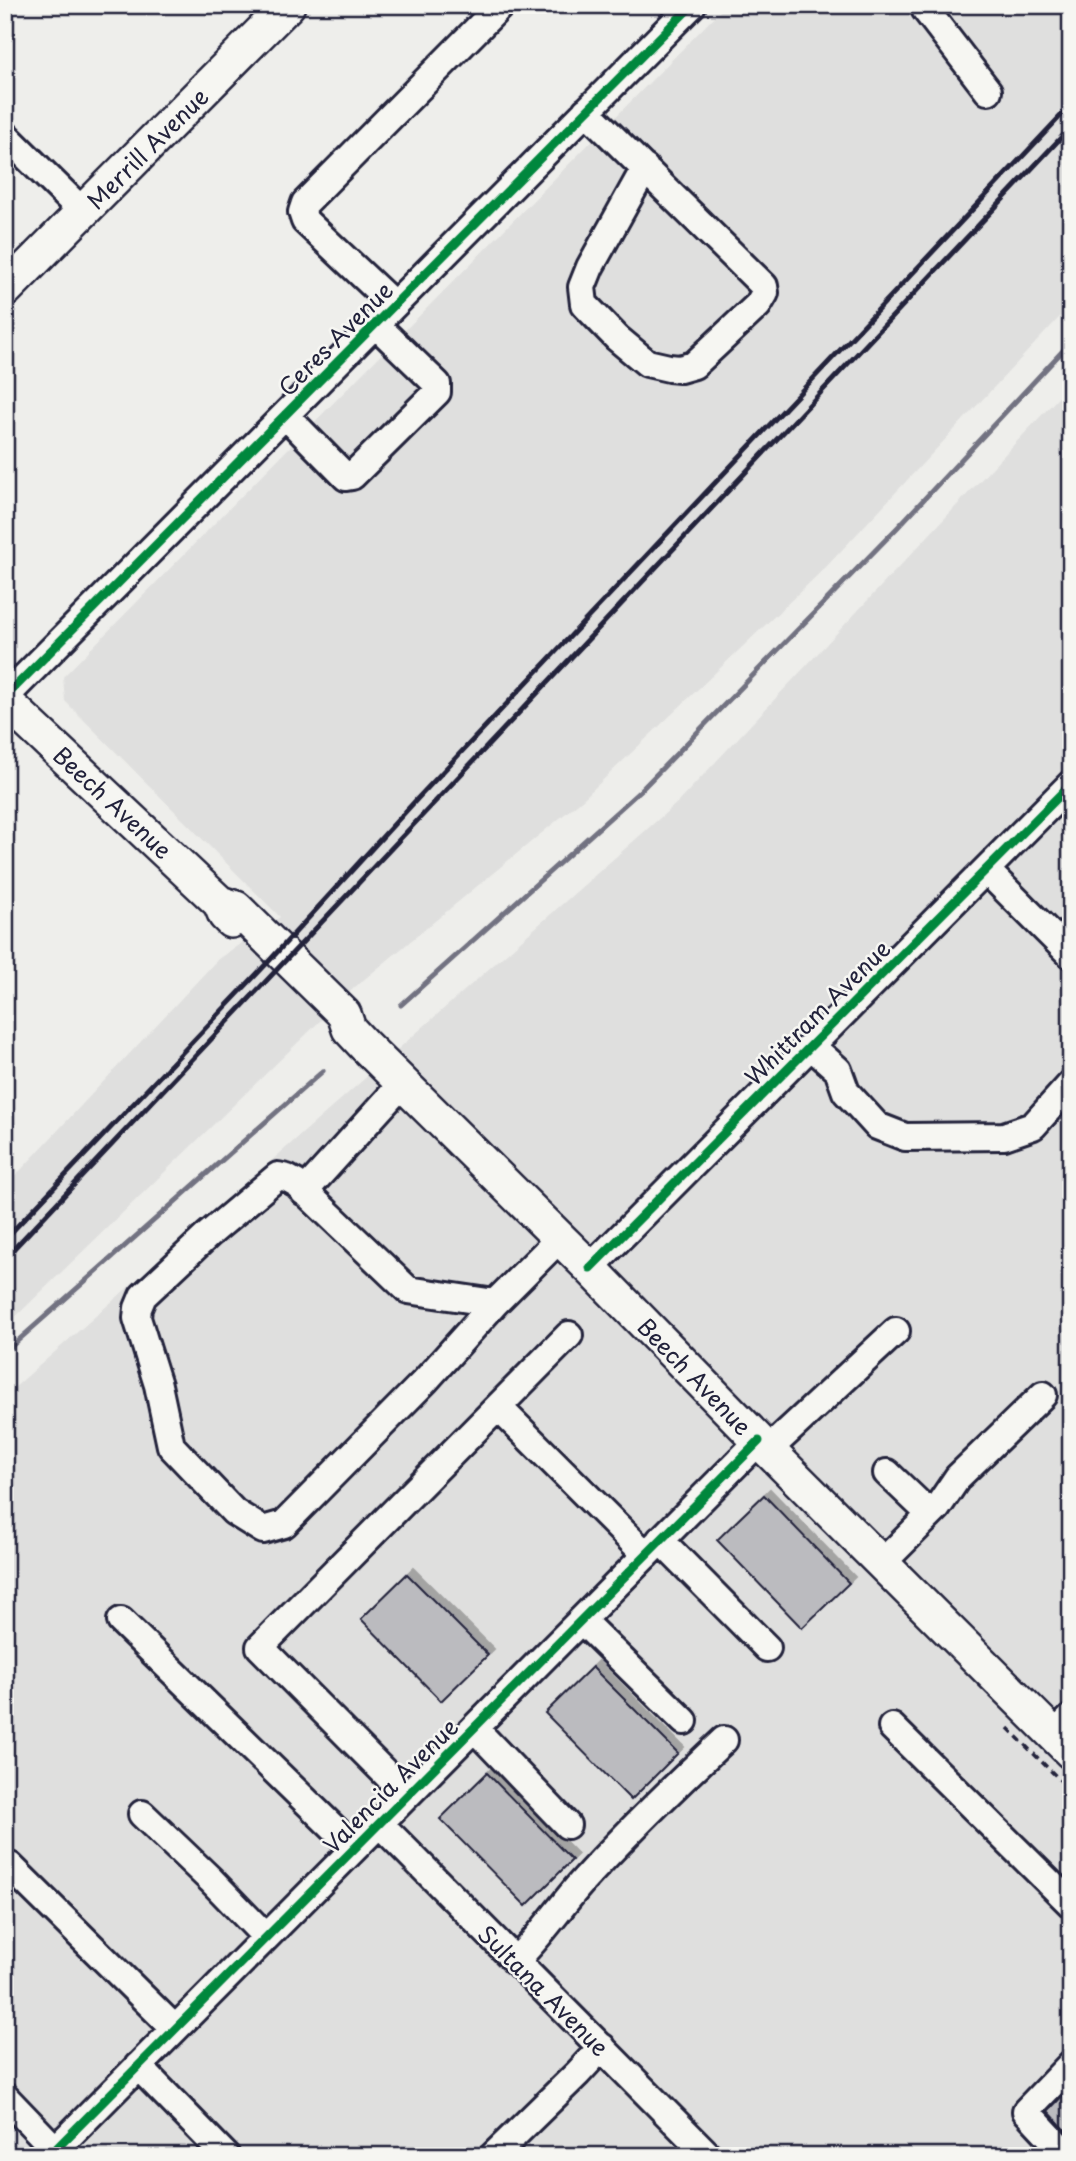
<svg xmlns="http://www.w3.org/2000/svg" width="1076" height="2161" viewBox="0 0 1076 2161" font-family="'Playpen Sans',sans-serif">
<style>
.built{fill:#dfdfde}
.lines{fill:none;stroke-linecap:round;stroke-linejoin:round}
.stream{stroke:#727281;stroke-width:5}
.building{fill:#bbbbbf;stroke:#22223b;stroke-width:2;filter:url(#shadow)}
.minor-casing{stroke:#22223b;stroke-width:32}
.major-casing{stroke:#22223b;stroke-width:38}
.path{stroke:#22223b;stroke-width:3.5;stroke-dasharray:7 5;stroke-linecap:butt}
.minor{stroke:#f6f6f2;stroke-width:26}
.major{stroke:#f6f6f2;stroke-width:33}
.rail{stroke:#22223b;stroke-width:5}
.cycleway-casing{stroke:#f6f6f2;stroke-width:13}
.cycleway{stroke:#00873e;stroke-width:9}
.labels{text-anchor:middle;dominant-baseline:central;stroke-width:5;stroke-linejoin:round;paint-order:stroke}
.street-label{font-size:23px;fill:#22223b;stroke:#f6f6f2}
</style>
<defs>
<filter id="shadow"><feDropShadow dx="6" dy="-6" stdDeviation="0" flood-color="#0004"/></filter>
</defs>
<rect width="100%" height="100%" fill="#eeeeeb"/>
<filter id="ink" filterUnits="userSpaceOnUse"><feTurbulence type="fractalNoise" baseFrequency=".0143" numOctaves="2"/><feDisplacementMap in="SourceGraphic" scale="14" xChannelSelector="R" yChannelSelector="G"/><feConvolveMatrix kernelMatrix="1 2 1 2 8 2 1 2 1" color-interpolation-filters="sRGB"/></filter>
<g filter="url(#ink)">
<path class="built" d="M 726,5 L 1071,5 L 1071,305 L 826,567 L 583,799 L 355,987 L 5,1327 L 5,1187 L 218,959 L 280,917 L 65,701 L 63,677 Z
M 1071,384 L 1071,2156 L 5,2156 L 5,1396 L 678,802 Z"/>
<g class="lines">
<path class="stream" d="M 401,1005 L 641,790 L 897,528 L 1071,342
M 5,1352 L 323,1071"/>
</g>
<path class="building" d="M 764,1495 L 849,1583 L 802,1628 L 717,1540 Z
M 407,1574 L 488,1655 L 441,1701 L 361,1619 Z
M 592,1667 L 678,1753 L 631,1800 L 545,1713 Z
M 487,1773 L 572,1860 L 526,1906 L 440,1819 Z
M 1071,2087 L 1071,2136 L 1048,2111 Z"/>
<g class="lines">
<g class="minor-casing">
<path id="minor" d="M 929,5 L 925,9 L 988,91
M 586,111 L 764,286 L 765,293 L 758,305 L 694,365 L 680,369 L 669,368 L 647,363 L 617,338 L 584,304 L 582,287 L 590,267 L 645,168
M 5,135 L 83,212
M 394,305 L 305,221 L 302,212 L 305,203 L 501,5
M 285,415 L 346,477 L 352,476 L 437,392 L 437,384 L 375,324
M 5,697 L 692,5
M 986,870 L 1071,955
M 811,1046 L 838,1070 L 846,1092 L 877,1126 L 905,1137 L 1004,1136 L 1033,1126 L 1071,1084
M 304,1192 L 403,1083
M 590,1268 L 1071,784
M 495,1303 L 425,1381 L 284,1524 L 263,1530 L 234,1512 L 171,1446 L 158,1385 L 137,1318 L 138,1308 L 143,1296 L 208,1235 L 278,1176 L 287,1178 L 296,1183 L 408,1290 L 495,1303 L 560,1238
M 498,1407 L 646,1555
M 768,1450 L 896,1331
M 887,1473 L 930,1514
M 660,1540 L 767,1648
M 881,1564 L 937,1508 L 958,1477 L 1043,1395
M 581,1620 L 684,1721
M 121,1621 L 354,1848
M 892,1727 L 1071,1904
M 474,1728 L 567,1825
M 1054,1735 L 1071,1718
M 407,1795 L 260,1647 L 569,1335
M 142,1814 L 211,1880 L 266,1937
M 379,1823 L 709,2156
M 5,1871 L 10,1866 L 175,2029
M 515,1961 C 540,1937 559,1908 582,1882 C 627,1832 675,1786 724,1740
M 138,2066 L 226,2156
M 5,2097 L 55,2149
M 49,2156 L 759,1441
M 493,2156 L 578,2073 L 602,2047
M 1068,2156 L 1026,2111 L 1071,2064"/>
</g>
<g class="major-casing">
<path id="major" d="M 5,290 L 288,5
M 5,701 L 220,903 L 225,915 L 231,921
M 220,903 L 236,908 L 344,1014 L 349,1029 L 364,1045 L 590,1268 L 759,1441 L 1071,1752"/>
</g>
<path class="path" d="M 1008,1728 L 1071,1791"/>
<use href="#minor" class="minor"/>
<use href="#major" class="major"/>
<path class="rail" d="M 5,1239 L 270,960 L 418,798 L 1071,105
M 5,1258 L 1071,127"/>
<g class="cycleway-casing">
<path id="cycleway" d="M 5,697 L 692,5
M 590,1268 L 1071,784
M 49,2156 L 759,1441"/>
</g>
<use href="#cycleway" class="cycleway"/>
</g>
</g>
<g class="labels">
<g class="street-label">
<text transform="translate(147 148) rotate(-45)">Merrill Avenue</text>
<text transform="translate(335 338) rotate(-45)">Ceres Avenue</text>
<text transform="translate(113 802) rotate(43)">Beech Avenue</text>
<text transform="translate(817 1012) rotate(-45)">Whittram Avenue</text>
<text transform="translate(695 1376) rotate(46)">Beech Avenue</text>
<text transform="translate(390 1785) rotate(-45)">Valencia Avenue</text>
<text transform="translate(544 1990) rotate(45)">Sultana Avenue</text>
</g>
</g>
<rect width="1076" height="2161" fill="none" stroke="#f6f6f2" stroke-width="28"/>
<rect x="14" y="14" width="1048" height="2133" fill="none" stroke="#22223b" stroke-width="2.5" filter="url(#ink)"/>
</svg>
